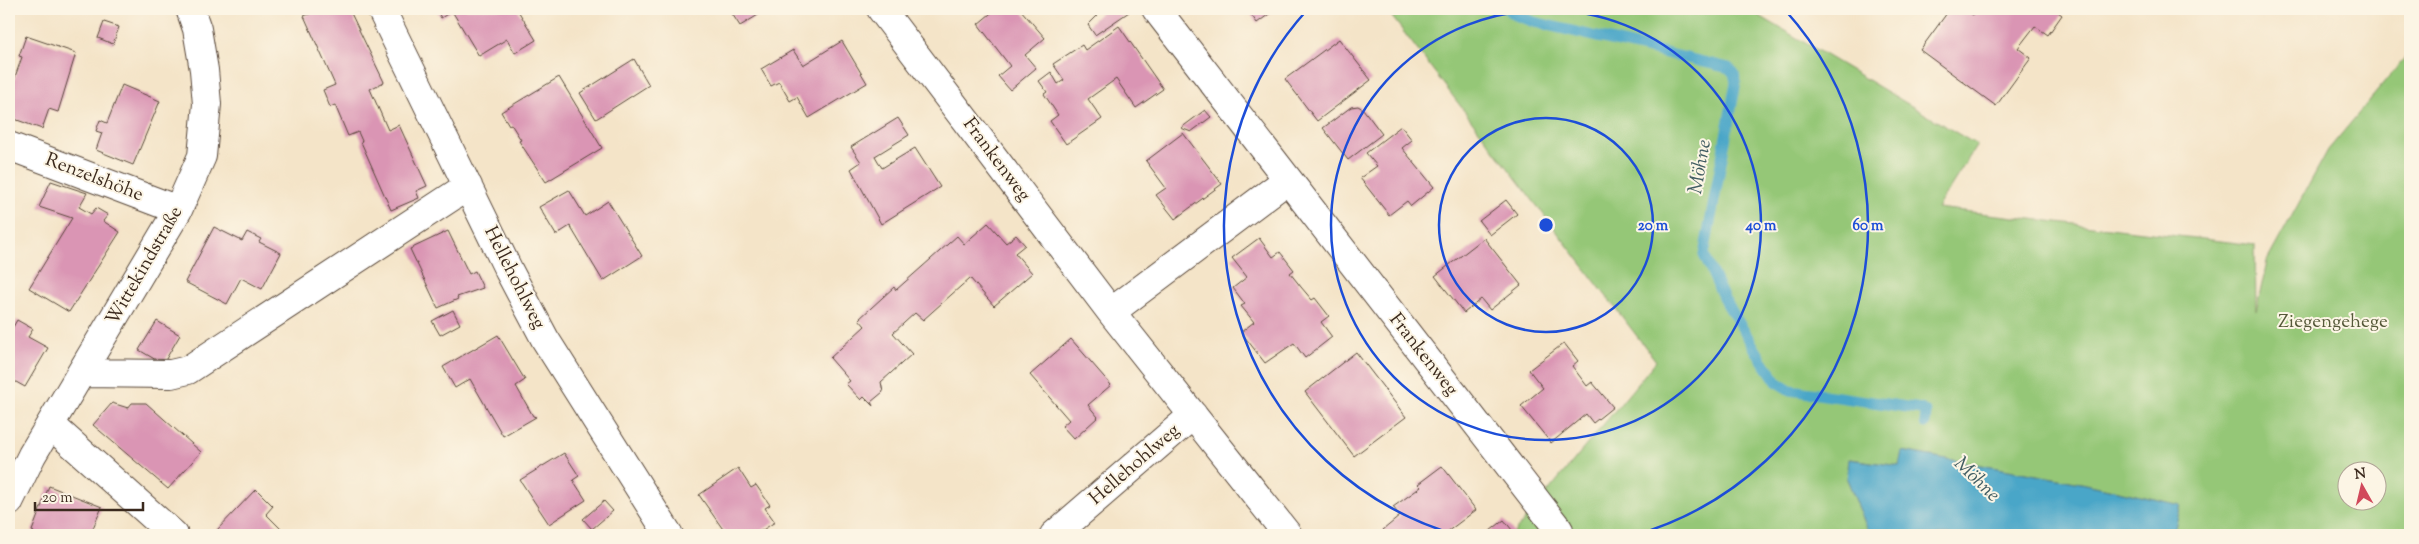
<svg xmlns="http://www.w3.org/2000/svg" width="2419" height="544" viewBox="0 0 2419 544" font-family="'Sorts Mill Goudy',serif">
<style>
.green{fill:#95c777;stroke:#68784a;fill-rule:evenodd}
.water{fill:#4aa6c8;stroke:#426873}
.lines{fill:none;stroke-linecap:round;stroke-linejoin:round}
.stream{stroke:#4aa6c8;stroke-width:11}
.building{fill:#da95b4}
.minor-casing{stroke:#574638;stroke-width:30}
.minor{stroke:#fff;stroke-width:28}
.ring{fill:none;stroke:#1d4ed8;stroke-width:2.5}
.labels{text-anchor:middle;dominant-baseline:central;stroke-width:4;stroke-linejoin:round;paint-order:stroke}
.street-label{font-size:19px;fill:#3b2a1e;stroke:#fcf5e5}
.park-label{font-size:19px;fill:#565939;stroke:#fcf5e5}
.water-label{font-size:20px;font-style:italic;fill:#415c62;stroke:#fcf5e5}
.centre{fill:#1d4ed8;stroke:#fcf5e5;stroke-width:2.5}
.ring-label{font-size:15px;text-anchor:middle;font-weight:bold;fill:#1d4ed8;stroke:#fcf5e5;stroke-width:4;stroke-linejoin:round;paint-order:stroke}
</style>
<rect width="100%" height="100%" fill="#fcf5e5"/>
<filter id="ink" filterUnits="userSpaceOnUse"><feTurbulence type="fractalNoise" baseFrequency=".02" numOctaves="2"/><feDisplacementMap in="SourceGraphic" scale="10" xChannelSelector="R" yChannelSelector="G"/><feConvolveMatrix kernelMatrix="1 2 1 2 8 2 1 2 1" color-interpolation-filters="sRGB"/></filter>
<filter id="wash" filterUnits="userSpaceOnUse"><feTurbulence type="fractalNoise" baseFrequency=".0096" numOctaves="4" result="noise"/><feDisplacementMap in="SourceGraphic" scale="20" xChannelSelector="R" yChannelSelector="G"/><feGaussianBlur stdDeviation="1.12" result="paint"/><feColorMatrix in="noise" values="0 0 0 0 0 0 0 0 0 0 0 0 0 0 0 0 0 1.4 0 .05"/><feComposite in="paint" operator="in"/></filter>
<g filter="url(#wash)">
<rect width="100%" height="100%" fill="#f4e4c8"/>
<path class="green" d="M 1386,9 L 1748,9 L 1977,145 L 1937,208 L 2255,245 L 2256,311 L 2267,261 L 2328,150 L 2410,52 L 2410,535 L 2173,535 L 2181,505 L 2081,483 L 1902,451 L 1900,466 L 1850,459 L 1847,479 L 1870,535 L 1512,535 L 1656,361 ZM 2346,472 L 2376,472 L 2376,502 L 2346,502 Z"/>
<path class="water" d="M 1902,451 L 2081,483 L 2181,505 L 2173,535 L 1870,535 L 1847,479 L 1849,459 L 1899,466 Z"/>
<g class="lines">
<path class="stream" d="M 1507,9 L 1513,14 L 1534,22 L 1729,68 L 1734,73 L 1736,82 L 1704,255 L 1723,297 L 1760,357 L 1777,382 L 1790,390 L 1921,409 L 1926,413 L 1925,423"/>
</g>
<g id="blocks">
<path class="building" d="M 322,9 L 332,9 L 333,12 L 339,9 L 349,9 L 384,82 L 370,89 L 388,130 L 399,125 L 427,186 L 416,191 L 419,198 L 391,210 L 361,142 L 362,141 L 358,132 L 348,136 L 335,105 L 330,107 L 323,90 L 335,85 L 304,16 Z
M 436,9 L 517,9 L 536,40 L 515,53 L 507,39 L 479,56 L 452,11 L 441,18 Z
M 729,9 L 768,9 L 740,26 Z
M 996,9 L 1020,9 L 1045,38 L 1025,55 L 1036,68 L 1010,90 L 998,76 L 1010,66 L 978,24 Z
M 1104,9 L 1126,9 L 1129,12 L 1095,35 L 1088,25 Z
M 1247,9 L 1276,9 L 1257,23 Z
M 1950,9 L 1964,9 L 1973,15 L 1978,9 L 2054,9 L 2062,15 L 2048,35 L 2035,26 L 2018,48 L 2031,58 L 1996,106 L 1920,50 Z
M 104,22 L 119,27 L 113,44 L 98,38 Z
M 1119,26 L 1163,89 L 1136,108 L 1116,79 L 1088,99 L 1102,119 L 1066,144 L 1050,121 L 1058,115 L 1044,94 L 1047,92 L 1039,81 L 1051,72 L 1058,84 L 1064,80 L 1053,64 L 1082,45 L 1085,50 Z
M 26,36 L 76,53 L 58,112 L 49,109 L 42,129 L 9,117 L 9,94 L 22,57 L 19,56 Z
M 1339,39 L 1371,80 L 1317,121 L 1285,79 Z
M 842,41 L 867,83 L 809,118 L 797,97 L 790,101 L 779,82 L 771,86 L 761,69 L 793,50 L 803,65 Z
M 634,59 L 649,85 L 596,119 L 580,93 Z
M 559,77 L 602,148 L 546,182 L 519,141 L 521,140 L 511,124 L 509,125 L 501,112 Z
M 122,85 L 160,101 L 133,165 L 96,150 L 102,133 L 96,131 L 100,120 L 107,123 Z
M 1358,106 L 1363,109 L 1382,134 L 1348,160 L 1323,128 L 1351,107 Z
M 1205,110 L 1211,117 L 1191,132 L 1181,128 Z
M 898,118 L 909,135 L 875,156 L 882,168 L 915,148 L 940,187 L 881,224 L 851,169 L 861,162 L 851,147 Z
M 1401,126 L 1412,140 L 1402,148 L 1434,187 L 1411,206 L 1407,201 L 1389,215 L 1360,178 L 1377,166 L 1366,153 Z
M 1183,133 L 1222,184 L 1175,219 L 1156,195 L 1166,188 L 1146,161 Z
M 51,181 L 87,193 L 79,207 L 91,214 L 96,208 L 108,215 L 103,221 L 120,232 L 69,312 L 29,288 L 72,218 L 39,207 Z
M 569,190 L 585,216 L 608,201 L 642,256 L 603,281 L 570,226 L 556,235 L 539,207 Z
M 1506,200 L 1517,214 L 1490,235 L 1479,221 Z
M 988,223 L 1006,243 L 1016,235 L 1025,245 L 1015,253 L 1032,273 L 994,306 L 970,278 L 923,320 L 915,313 L 893,333 L 912,354 L 881,382 L 883,392 L 871,402 L 873,406 L 864,397 L 861,400 L 846,384 L 850,381 L 830,358 L 865,326 L 859,319 L 894,287 L 896,290 L 957,236 L 964,244 Z
M 214,227 L 242,241 L 247,232 L 261,239 L 259,242 L 281,253 L 262,289 L 241,278 L 227,304 L 185,282 Z
M 448,231 L 469,274 L 475,271 L 483,288 L 457,297 L 458,299 L 438,308 L 410,249 Z
M 1259,238 L 1273,257 L 1280,252 L 1294,270 L 1290,273 L 1301,287 L 1312,300 L 1315,298 L 1329,316 L 1321,322 L 1332,337 L 1305,358 L 1294,343 L 1265,363 L 1241,332 L 1254,322 L 1241,306 L 1245,304 L 1233,288 L 1247,277 L 1232,258 Z
M 1484,238 L 1521,285 L 1490,310 L 1481,299 L 1464,313 L 1435,276 Z
M 453,310 L 460,324 L 440,335 L 432,321 Z
M 17,320 L 33,329 L 28,337 L 48,348 L 25,387 L 9,378 L 9,325 L 13,327 Z
M 157,321 L 180,335 L 163,364 L 139,350 Z
M 498,335 L 525,380 L 516,386 L 533,416 L 536,417 L 503,436 L 470,379 L 455,388 L 443,367 Z
M 1071,339 L 1111,385 L 1088,405 L 1098,417 L 1074,439 L 1062,426 L 1069,420 L 1030,375 Z
M 1564,343 L 1578,361 L 1572,366 L 1587,386 L 1592,382 L 1613,407 L 1593,423 L 1586,414 L 1551,443 L 1521,406 L 1543,388 L 1529,370 Z
M 1356,352 L 1406,417 L 1354,456 L 1305,392 Z
M 112,403 L 128,408 L 132,403 L 146,403 L 201,452 L 168,489 L 93,425 Z
M 564,453 L 579,476 L 573,480 L 586,500 L 549,524 L 520,480 Z
M 1442,466 L 1476,510 L 1443,535 L 1387,535 L 1383,530 L 1400,516 L 1393,507 L 1421,487 L 1418,484 Z
M 738,468 L 751,488 L 756,485 L 770,505 L 765,508 L 775,522 L 755,535 L 727,535 L 699,495 Z
M 49,486 L 102,507 L 90,535 L 32,535 L 34,532 L 32,531 Z
M 256,489 L 273,506 L 266,514 L 284,532 L 280,535 L 220,535 L 216,531 Z
M 604,501 L 613,511 L 592,529 L 583,519 Z
M 1504,520 L 1516,535 L 1494,535 L 1490,531 Z"/>
</g>
</g>
<g filter="url(#ink)">
<use href="#blocks" fill-opacity="0" stroke="#574638" stroke-width="1"/>
<g class="lines">
<g class="minor-casing">
<path id="minor" d="M 381,9 L 509,271 L 545,339 L 669,535
M 881,9 L 1111,312 L 1288,535
M 1156,9 L 1559,530
M 9,146 L 178,210
M 1111,312 L 1287,180
M 81,373 L 171,374 L 188,370 L 468,186
M 52,426 L 174,535
M 9,502 L 32,455 L 178,210 L 202,156 L 207,104 L 204,70 L 197,29 L 190,9
M 1054,535 L 1193,415"/>
</g>
<use href="#minor" class="minor"/>
</g>
</g>
<g class="ring">
<circle cx="1546" cy="225" r="107"/>
<circle cx="1546" cy="225" r="215"/>
<path d="M1457 535A322 322 0 0 1 1307 10M1785 10A322 322 0 0 1 1635 535"/>
</g>
<g class="labels">
<g class="street-label">
<text transform="translate(996 160) rotate(53)">Frankenweg</text>
<text transform="translate(94 178) rotate(21)">Renzelshöhe</text>
<text transform="translate(145 266) rotate(-60)">Wittekindstraße</text>
<text transform="translate(514 278) rotate(63)">Hellehohlweg</text>
<text transform="translate(1423 355) rotate(52)">Frankenweg</text>
<text transform="translate(1135 465) rotate(-41)">Hellehohlweg</text>
</g>
<g class="park-label">
<text x="2333" y="322">Ziegengehege</text>
</g>
<g class="water-label">
<text transform="translate(1701 167) rotate(-80)">Möhne</text>
<text transform="translate(1976 480) rotate(44)">Möhne</text>
</g>
</g>
<circle cx="1546" cy="225" r="8" class="centre"/>
<g class="ring-label">
<text x="1653" y="230">20 m</text>
<text x="1761" y="230">40 m</text>
<text x="1868" y="230">60 m</text>
</g>
<rect width="2419" height="544" fill="none" stroke="#fcf5e5" stroke-width="30"/>
<g transform="translate(2362 486) rotate(352)"><circle r="24" fill="#fcf5e5" stroke="#afa495"/>
<path d="M0-4L9 19L0 12L-9 19Z" fill="#d1495b"/>
<text y="-8" font-size="14" font-weight="bold" text-anchor="middle" fill="#3b2a1e">N</text>
</g>
<path d="M35 502v8h108v-8" fill="none" stroke="#3b2a1e" stroke-width="2.5"/>
<text x="42" y="502" font-size="15" fill="#3b2a1e" stroke="#fcf5e5" stroke-width="4" paint-order="stroke">20 m</text>
</svg>
